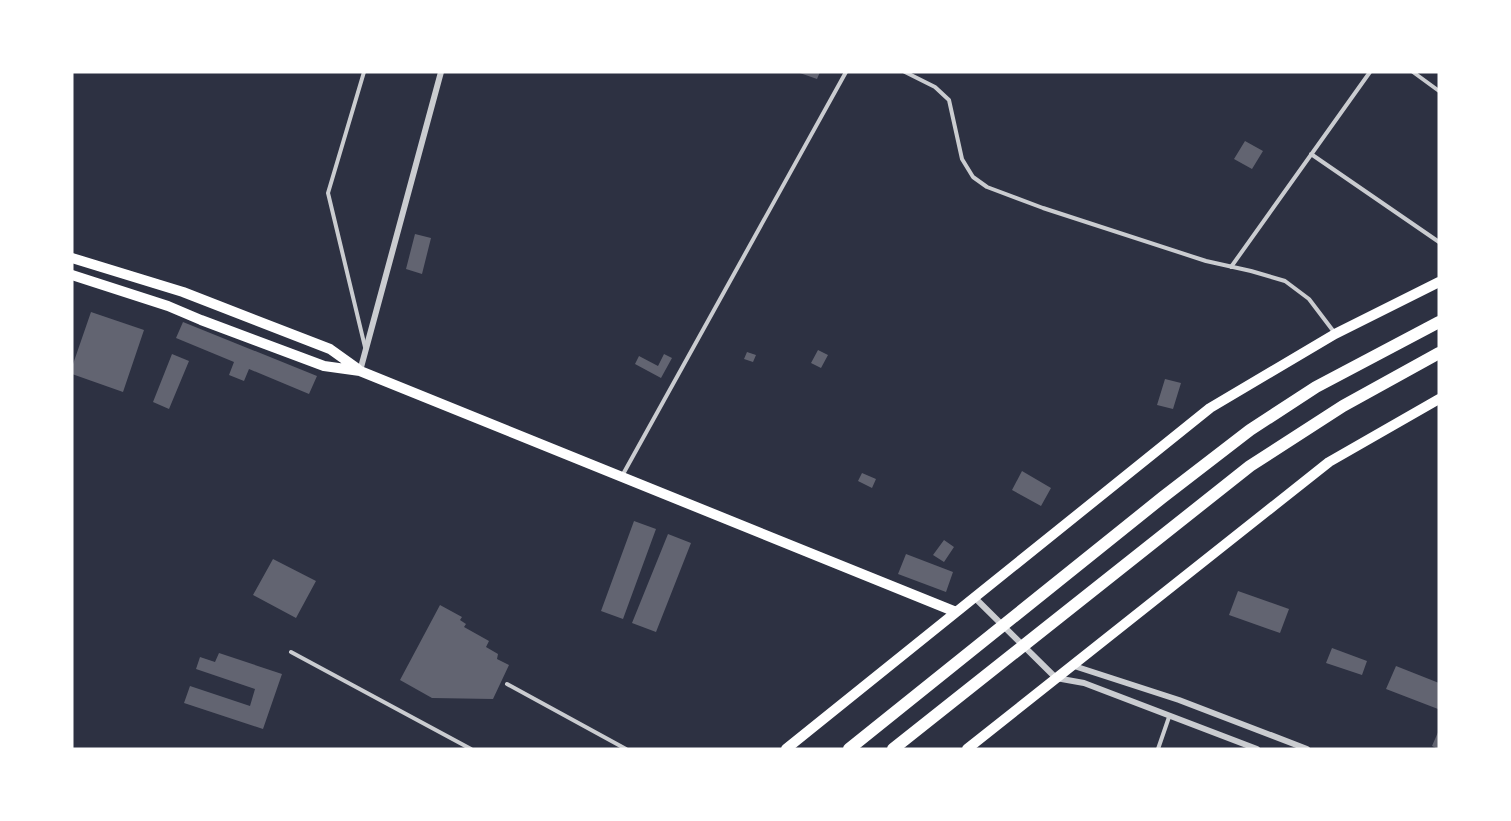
<svg xmlns="http://www.w3.org/2000/svg" width="1511" height="821" viewBox="0 0 1511 821" font-family="Raleway,sans-serif">
<style>
.building{fill:#626471}
.lines{fill:none;stroke-linecap:round;stroke-linejoin:round}
.service{stroke:#caccd0;stroke-width:4}
.minor{stroke:#caccd0;stroke-width:6}
.secondary{stroke:#fff;stroke-width:10}
.trunk{stroke:#fff;stroke-width:12}
</style>
<rect width="100%" height="100%" fill="#2d3142"/>
<path class="building" d="M 797,72 L 820,72 L 817,79 Z
M 1245,141 L 1263,151 L 1252,169 L 1234,159 Z
M 415,234 L 431,238 L 422,274 L 406,269 Z
M 91,312 L 144,330 L 123,392 L 72,374 L 72,367 Z
M 183,322 L 317,376 L 309,394 L 249,369 L 244,381 L 229,375 L 234,362 L 176,338 Z
M 818,350 L 828,355 L 821,368 L 811,363 Z
M 747,352 L 756,355 L 753,362 L 744,359 Z
M 172,354 L 189,361 L 169,409 L 153,402 Z
M 664,354 L 672,358 L 661,378 L 635,364 L 639,356 L 658,366 Z
M 1165,379 L 1181,383 L 1173,409 L 1157,405 Z
M 1022,471 L 1051,488 L 1041,506 L 1012,490 Z
M 862,473 L 876,479 L 872,488 L 858,481 Z
M 634,521 L 656,529 L 623,619 L 601,611 Z
M 668,534 L 691,543 L 656,632 L 632,623 Z
M 944,540 L 954,547 L 944,562 L 933,555 Z
M 906,554 L 953,572 L 946,592 L 898,574 Z
M 273,559 L 316,581 L 296,618 L 253,595 Z
M 1238,591 L 1289,609 L 1280,633 L 1229,615 Z
M 440,605 L 462,617 L 460,620 L 466,624 L 464,627 L 489,641 L 486,647 L 498,654 L 497,659 L 509,665 L 493,699 L 432,698 L 400,680 Z
M 1332,648 L 1367,661 L 1362,675 L 1326,663 Z
M 219,653 L 282,674 L 263,729 L 184,703 L 190,686 L 250,706 L 255,689 L 196,669 L 200,657 L 215,662 Z
M 1396,666 L 1439,683 L 1438,709 L 1386,689 Z
M 1439,730 L 1439,749 L 1438,749 L 1432,746 Z"/>
<g class="lines">
<path class="service" d="M 364,72 L 328,193 L 365,347
M 905,72 L 935,87 L 949,100 L 962,159 L 973,177 L 987,187 L 1043,208 L 1206,261 L 1251,271 L 1285,281 L 1309,299 L 1334,332
M 1413,72 L 1439,91
M 1311,154 L 1439,242
M 1231,267 L 1370,72
M 622,476 L 846,72
M 291,652 L 471,749
M 507,684 L 626,749
M 1158,749 L 1169,717"/>
<path class="minor" d="M 360,371 L 441,72
M 974,597 L 1056,678 L 1084,683 L 1257,749
M 1071,665 L 1179,700 L 1307,749"/>
<path class="secondary" d="M 72,258 L 183,292 L 330,349 L 358,369
M 72,275 L 168,306 L 201,320 L 324,366 L 360,371 L 956,612
M 786,749 L 1210,408 L 1335,334 L 1439,282
M 967,749 L 1329,462 L 1439,399"/>
<path class="trunk" d="M 849,749 L 1163,497 L 1250,430 L 1316,387 L 1439,322
M 893,749 L 1250,466 L 1343,406 L 1439,353"/>
</g>
<rect width="1511" height="821" fill="none" stroke="#ffffff" stroke-width="147"/>
</svg>
